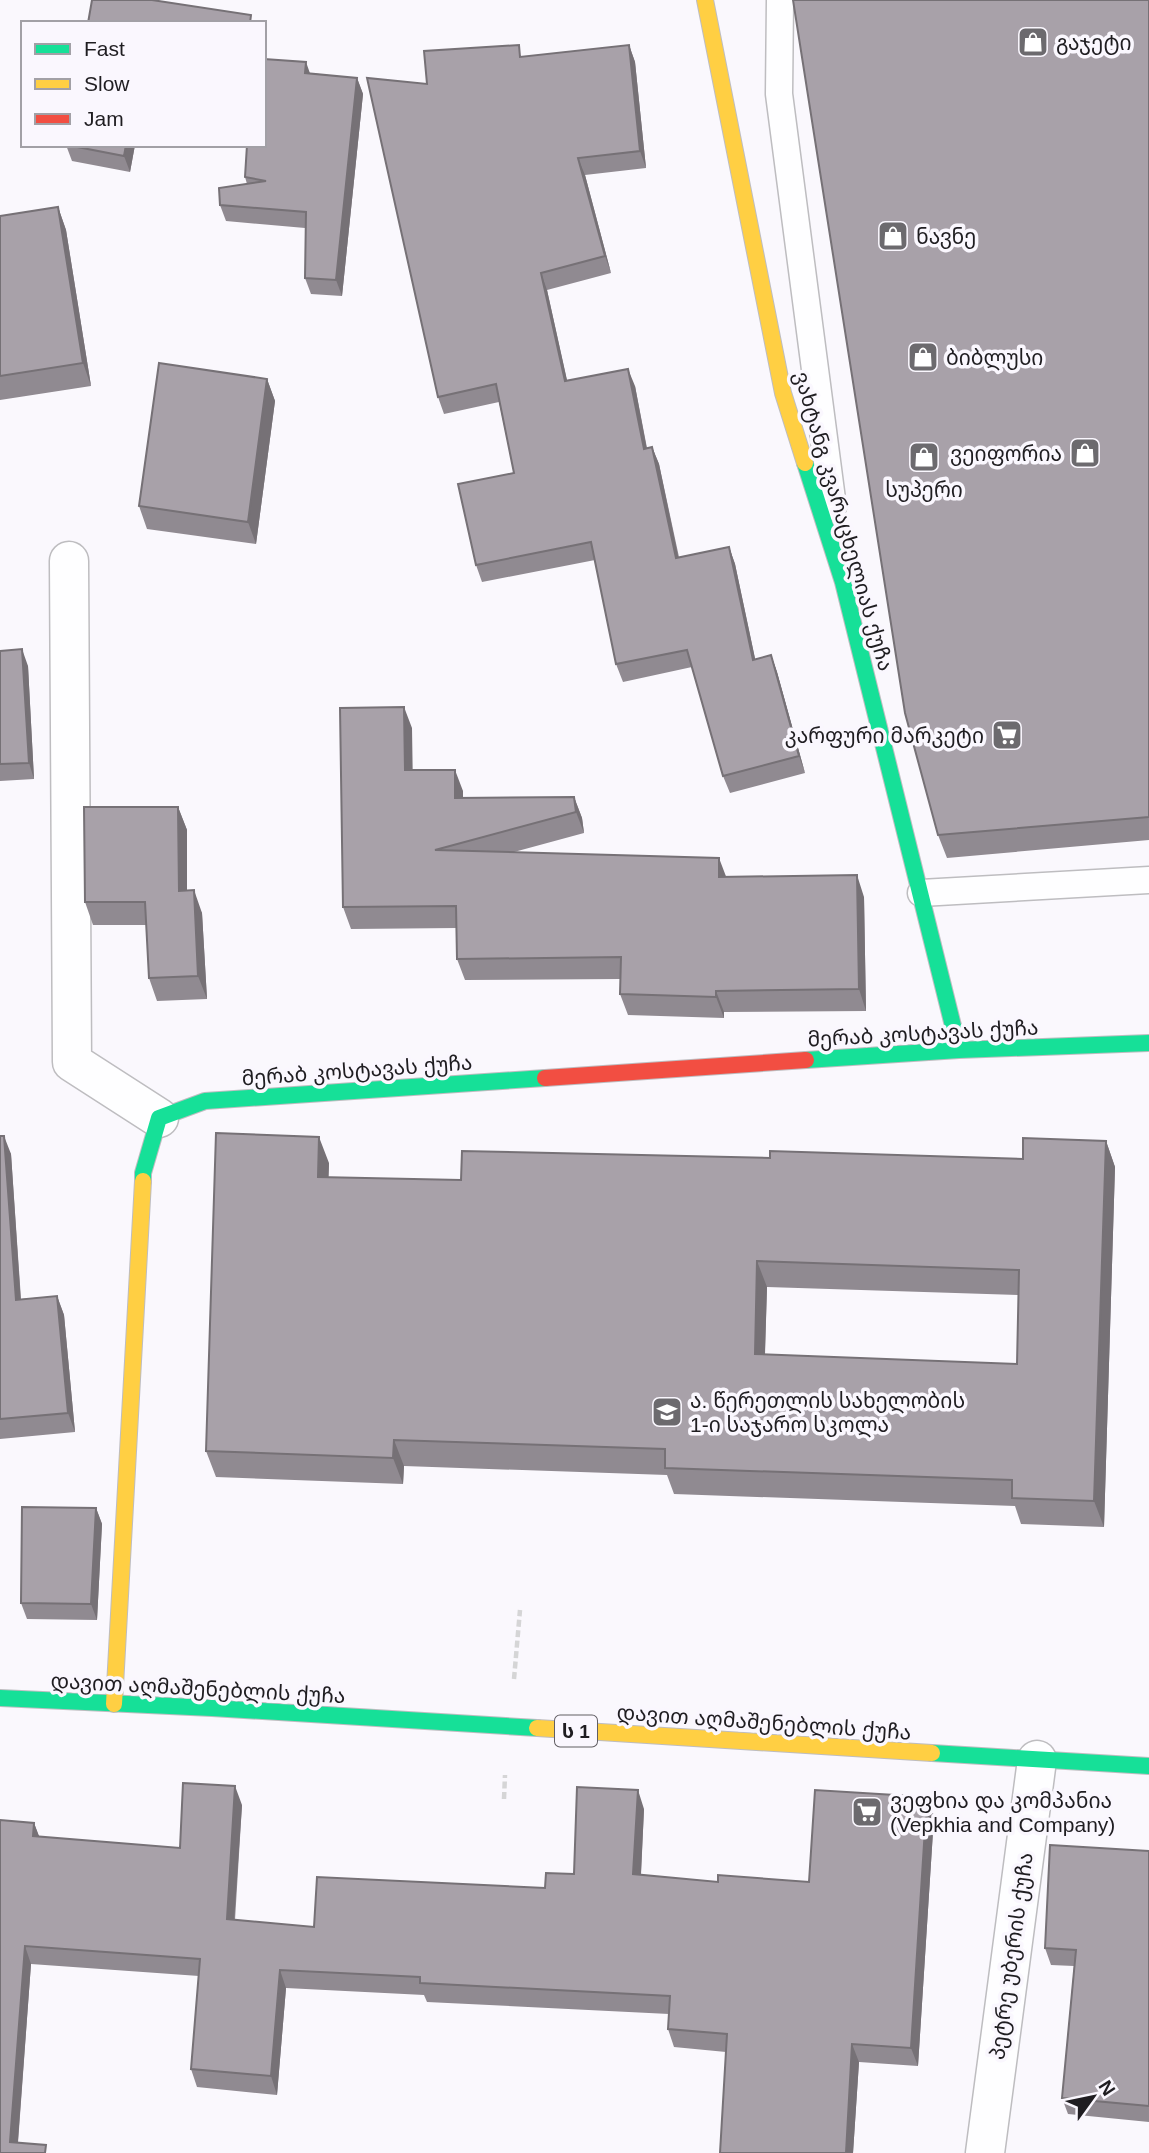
<svg xmlns="http://www.w3.org/2000/svg" width="1149" height="2153" viewBox="0 0 1149 2153" font-family="Arial,'Noto Sans Georgian',sans-serif">
<style>
.lines{fill:none;stroke-linecap:round;stroke-linejoin:round}
.lane-casing{stroke:#bebdc0;stroke-width:29}
.street-casing{stroke:#bebdc0;stroke-width:41}
.fast-casing{stroke:#bebdc0;stroke-width:18}
.slow-casing{stroke:#bebdc0;stroke-width:18}
.jam-casing{stroke:#bebdc0;stroke-width:18}
.path{stroke:#d5d5d6;stroke-width:4.5;stroke-dasharray:7 3.5;stroke-linecap:butt}
.lane{stroke:#fefeff;stroke-width:26}
.street{stroke:#fefeff;stroke-width:38}
.fast{stroke:#16e098;stroke-width:16}
.slow{stroke:#ffcf43;stroke-width:16}
.jam{stroke:#f24e42;stroke-width:16}
.wall{fill:#908a91;fill-rule:evenodd}
.shaded-wall{fill:#767176}
.building{fill:#a8a1a9;stroke:#767176;stroke-width:2;fill-rule:evenodd}
.labels{text-anchor:middle;dominant-baseline:central;stroke-width:7;stroke-linejoin:round;paint-order:stroke}
.shield{fill:#faf7fe;stroke:#615e63;stroke-width:2}
.shield-label{font-size:19px;font-weight:bold;fill:#1f1d21}
.poi-label{font-size:21px;fill:#1f1d21;stroke:#faf7fe;text-anchor:start}
.street-label{font-size:21px;fill:#1f1d21;stroke:#faf7fe}
</style>
<rect width="100%" height="100%" fill="#faf8fd"/>
<g class="lines">
<g class="lane-casing">
<path id="lane" d="M 780,0 L 779,94 L 833,507
M 921,893 L 1149,880"/>
</g>
<g class="street-casing">
<path id="street" d="M 69,561 L 72,1062 L 159,1118
M 985,2153 L 1037,1760"/>
</g>
<g class="fast-casing">
<path id="fast" d="M 805,463 L 843,582 L 959,1050
M 806,1060 L 959,1050 L 1149,1043
M 143,1181 L 143,1173 L 159,1118 L 205,1101 L 545,1078
M 0,1698 L 212,1708 L 537,1728
M 932,1753 L 1149,1766"/>
</g>
<g class="slow-casing">
<path id="slow" d="M 705,0 L 783,393 L 805,463
M 114,1704 L 143,1181
M 537,1728 L 932,1753"/>
</g>
<g class="jam-casing">
<path id="jam" d="M 545,1078 L 806,1060"/>
</g>
<path class="path" d="M 514,1679 L 520,1610
M 504,1799 L 505,1775"/>
<use href="#lane" class="lane"/>
<use href="#street" class="street"/>
<use href="#fast" class="fast"/>
<use href="#slow" class="slow"/>
<use href="#jam" class="jam"/>
</g>
<path class="wall" d="M 1149,0 L 1149,840 L 947,858 L 938,835 Z
M 629,45 L 635,62 L 646,168 L 585,175 L 611,273 L 547,290 L 567,381 L 635,386 L 647,448 L 652,447 L 659,464 L 679,557 L 729,547 L 735,564 L 755,659 L 771,655 L 777,672 L 805,773 L 730,793 L 723,776 L 692,667 L 623,682 L 616,664 L 595,560 L 482,582 L 476,565 L 514,473 L 499,402 L 444,414 L 438,397 L 427,84 L 524,57 Z
M 310,73 L 357,78 L 363,94 L 342,296 L 311,294 L 305,278 L 305,228 L 226,221 L 220,205 L 247,184 L 245,177 Z
M 66,145 L 135,145 L 130,172 L 72,161 Z
M 58,207 L 66,230 L 91,386 L 0,400 L 0,216 Z
M 267,379 L 275,401 L 256,544 L 147,529 L 139,506 Z
M 0,651 L 28,666 L 34,779 L 0,781 Z
M 412,728 L 412,770 L 463,791 L 463,798 L 574,797 L 582,818 L 584,833 L 514,852 L 726,876 L 864,897 L 866,1011 L 724,1012 L 724,1018 L 628,1015 L 620,994 L 620,979 L 465,980 L 457,959 L 457,928 L 351,929 L 343,907 Z
M 178,807 L 187,830 L 187,890 L 202,913 L 207,999 L 157,1001 L 149,978 L 146,925 L 93,925 L 85,902 Z
M 0,1136 L 11,1154 L 21,1299 L 57,1296 L 64,1315 L 75,1432 L 0,1439 Z
M 1106,1141 L 1115,1167 L 1104,1527 L 1021,1524 L 1015,1506 L 674,1494 L 667,1475 L 404,1466 L 403,1484 L 216,1477 L 206,1451 L 329,1163 L 328,1177 L 461,1180 L 770,1158 L 1023,1159 ZM 767,1287 L 1019,1295 L 1017,1364 L 765,1355 Z
M 96,1508 L 102,1524 L 97,1620 L 27,1619 L 21,1603 Z
M 927,1797 L 934,1816 L 918,2066 L 859,2062 L 853,2153 L 720,2153 L 726,2052 L 674,2047 L 668,2029 L 669,2014 L 427,2002 L 424,1995 L 286,1988 L 277,2095 L 197,2087 L 191,2069 L 199,1976 L 31,1964 L 18,2143 L 0,2153 L 34,1823 L 39,1837 L 180,1848 L 242,1805 L 235,1920 L 314,1927 L 545,1888 L 574,1874 L 644,1809 L 641,1875 L 718,1882 L 809,1882 Z
M 1149,1851 L 1149,2122 L 1068,2114 L 1062,2098 L 1074,1966 L 1051,1965 L 1045,1948 Z"/>
<path class="shaded-wall" d="M 629,45 L 635,62 L 646,168 L 640,151 Z
M 306,62 L 312,79 L 305,73 Z
M 357,78 L 363,94 L 342,296 L 336,280 Z
M 126,145 L 135,145 L 130,172 L 124,156 Z
M 578,158 L 585,175 L 611,273 L 605,256 Z
M 58,207 L 66,230 L 91,386 L 83,363 Z
M 541,273 L 547,290 L 571,398 L 565,381 Z
M 628,369 L 635,386 L 650,466 L 644,449 Z
M 267,379 L 275,401 L 256,544 L 248,522 Z
M 652,447 L 659,464 L 682,575 L 676,558 Z
M 729,547 L 735,564 L 759,677 L 753,660 Z
M 22,649 L 28,666 L 34,779 L 29,763 Z
M 771,655 L 777,672 L 805,773 L 799,756 Z
M 404,707 L 412,728 L 413,792 L 405,770 Z
M 455,770 L 463,791 L 463,820 L 455,798 Z
M 574,797 L 582,818 L 584,833 L 576,812 Z
M 178,807 L 187,830 L 187,913 L 179,891 Z
M 719,858 L 727,879 L 719,877 Z
M 857,875 L 864,897 L 866,1011 L 859,989 Z
M 194,890 L 202,913 L 207,999 L 198,976 Z
M 716,991 L 724,1012 L 724,1018 L 716,997 Z
M 4,1136 L 11,1154 L 22,1319 L 16,1300 Z
M 319,1137 L 329,1163 L 328,1203 L 318,1177 Z
M 1106,1141 L 1115,1167 L 1104,1527 L 1094,1501 Z
M 757,1261 L 767,1287 L 764,1380 L 755,1354 Z
M 57,1296 L 64,1315 L 75,1432 L 68,1413 Z
M 394,1440 L 404,1466 L 403,1484 L 393,1458 Z
M 96,1508 L 102,1524 L 97,1620 L 91,1604 Z
M 235,1786 L 242,1805 L 233,1937 L 227,1919 Z
M 638,1790 L 644,1809 L 640,1892 L 633,1874 Z
M 927,1797 L 934,1816 L 918,2066 L 911,2048 Z
M 34,1823 L 41,1841 L 33,1836 Z
M 25,1946 L 31,1964 L 17,2153 L 10,2142 Z
M 280,1970 L 286,1988 L 277,2095 L 271,2076 Z
M 852,2044 L 859,2062 L 853,2153 L 846,2153 Z"/>
<path class="building" d="M 92,0 L 152,0 L 251,15 L 250,23 L 88,23 Z
M 793,0 L 1149,0 L 1149,817 L 938,835 L 905,713 Z
M 519,45 L 520,57 L 629,45 L 640,151 L 578,158 L 605,256 L 541,273 L 565,381 L 628,369 L 644,449 L 652,447 L 676,558 L 729,547 L 753,660 L 771,655 L 799,756 L 723,776 L 687,650 L 616,664 L 591,542 L 476,565 L 458,484 L 514,473 L 496,384 L 438,397 L 367,78 L 427,84 L 424,51 Z
M 264,59 L 306,62 L 305,73 L 357,78 L 336,280 L 305,278 L 306,212 L 220,205 L 219,188 L 266,181 L 245,177 L 247,145 L 264,145 Z
M 67,145 L 126,145 L 124,156 Z
M 58,207 L 83,363 L 0,376 L 0,216 Z
M 159,363 L 267,379 L 248,522 L 139,506 Z
M 22,649 L 29,763 L 0,764 L 0,651 Z
M 404,707 L 405,770 L 455,770 L 455,798 L 574,797 L 576,812 L 435,850 L 719,858 L 719,877 L 857,875 L 859,989 L 716,991 L 716,997 L 620,994 L 621,957 L 457,959 L 456,906 L 343,907 L 340,708 Z
M 84,807 L 178,807 L 179,891 L 194,890 L 198,976 L 149,978 L 145,902 L 85,902 Z
M 216,1133 L 319,1137 L 318,1177 L 461,1180 L 462,1151 L 770,1158 L 770,1151 L 1023,1159 L 1023,1138 L 1106,1141 L 1094,1501 L 1012,1498 L 1012,1480 L 665,1468 L 665,1449 L 394,1440 L 393,1458 L 206,1451 ZM 757,1261 L 1019,1270 L 1017,1364 L 755,1354 Z
M 0,1136 L 4,1136 L 16,1300 L 57,1296 L 68,1413 L 0,1419 Z
M 22,1507 L 96,1508 L 91,1604 L 21,1603 Z
M 183,1783 L 235,1786 L 227,1919 L 314,1927 L 317,1877 L 545,1888 L 546,1873 L 574,1874 L 577,1787 L 638,1790 L 633,1874 L 718,1882 L 718,1875 L 809,1882 L 815,1790 L 927,1797 L 911,2048 L 852,2044 L 846,2153 L 720,2153 L 727,2034 L 668,2029 L 670,1996 L 420,1983 L 420,1977 L 280,1970 L 271,2076 L 191,2069 L 200,1959 L 25,1946 L 10,2142 L 46,2145 L 45,2153 L 0,2153 L 0,1820 L 34,1823 L 33,1836 L 180,1848 Z
M 1050,1845 L 1149,1851 L 1149,2106 L 1062,2098 L 1076,1950 L 1045,1948 Z"/>
<defs>
<g id="shop-square" transform="scale(1.575)"><rect x="-9" y="-9" width="18" height="18" rx="4" fill="#6c6a6e" stroke="#faf7fe"/><path d="M-5-2.5h2.3a2.7 3.5 0 0 1 5.4 0H5L5.5 6h-11ZM-1.5-2.5h3a1.5 2.3 0 0 0-3 0Z" fill="#fff"/></g>
<g id="supermarket-square" transform="scale(1.575)"><rect x="-9" y="-9" width="18" height="18" rx="4" fill="#6c6a6e" stroke="#faf7fe"/><path d="M-6-5.5h2.5l.6 2H6L4.5 2H-2.5L-4.4-4H-6ZM-1.5 3.2a1.3 1.3 0 1 0 .1 0ZM3 3.2a1.3 1.3 0 1 0 .1 0Z" fill="#fff"/></g>
<g id="school-square" transform="scale(1.575)"><rect x="-9" y="-9" width="18" height="18" rx="4" fill="#6c6a6e" stroke="#faf7fe"/><path d="M0-5L7-2L0 1L-7-2ZM-4 1L0 2.5L4 1V4Q0 6-4 4Z" fill="#fff"/></g>
</defs>
<g fill-rule="evenodd">
<use href="#shop-square" x="1033" y="42"/>
<use href="#shop-square" x="893" y="236"/>
<use href="#shop-square" x="923" y="357"/>
<use href="#shop-square" x="1085" y="453"/>
<use href="#shop-square" x="924" y="457"/>
<use href="#supermarket-square" x="1007" y="735"/>
<use href="#school-square" x="667" y="1412"/>
<use href="#supermarket-square" x="867" y="1812"/>
</g>
<g class="labels">
<rect class="shield" x="555" y="1715.5" width="42" height="31" rx="5"/>
<g class="shield-label">
<text x="576" y="1731">ს 1</text>
</g>
<g class="poi-label">
<text x="1056" y="42">გაჯეტი</text>
<text x="916" y="236">ნავნე</text>
<text x="946" y="357">ბიბლუსი</text>
<text x="1062" y="453" text-anchor="end">ვეიფორია</text>
<text x="924" y="489" text-anchor="middle">სუპერი</text>
<text x="984" y="735" text-anchor="end">კარფური მარკეტი</text>
<text x="690" y="1400">ა. წერეთლის სახელობის<tspan x="690" dy="24">1-ი საჯარო სკოლა</tspan></text>
<text x="890" y="1800">ვეფხია და კომპანია<tspan x="890" dy="24">(Vepkhia and Company)</tspan></text>
</g>
<g class="street-label">
<text transform="translate(844 521) rotate(74)">ვახტანგ კვარაცხელიას ქუჩა</text>
<text transform="translate(923 1033) rotate(-3)">მერაბ კოსტავას ქუჩა</text>
<text transform="translate(357 1070) rotate(-4)">მერაბ კოსტავას ქუჩა</text>
<text transform="translate(198 1688) rotate(3)">დავით აღმაშენებლის ქუჩა</text>
<text transform="translate(764 1722) rotate(4)">დავით აღმაშენებლის ქუჩა</text>
<text transform="translate(1011 1956) rotate(-82)">პეტრე უბერის ქუჩა</text>
</g>
</g>
<rect x="21" y="21" width="245" height="126" fill="#faf7fe" stroke="#a2a0a6" stroke-width="2"/>
<rect x="35" y="44" width="35" height="10" fill="#16e098" stroke="#a2a0a6" stroke-width="2"/>
<text x="84" y="56" font-size="21" fill="#1f1d21">Fast</text>
<rect x="35" y="79" width="35" height="10" fill="#ffcf43" stroke="#a2a0a6" stroke-width="2"/>
<text x="84" y="91" font-size="21" fill="#1f1d21">Slow</text>
<rect x="35" y="114" width="35" height="10" fill="#f24e42" stroke="#a2a0a6" stroke-width="2"/>
<text x="84" y="126" font-size="21" fill="#1f1d21">Jam</text>
<g transform="translate(1093 2097) rotate(57)" stroke="#faf7fe" stroke-width="5" paint-order="stroke">
<path d="M0-5L12 26L0 18L-12 26Z" fill="#1f1d21"/>
<text y="-10" font-size="19" font-weight="bold" text-anchor="middle" fill="#1f1d21">N</text>
</g>
</svg>
